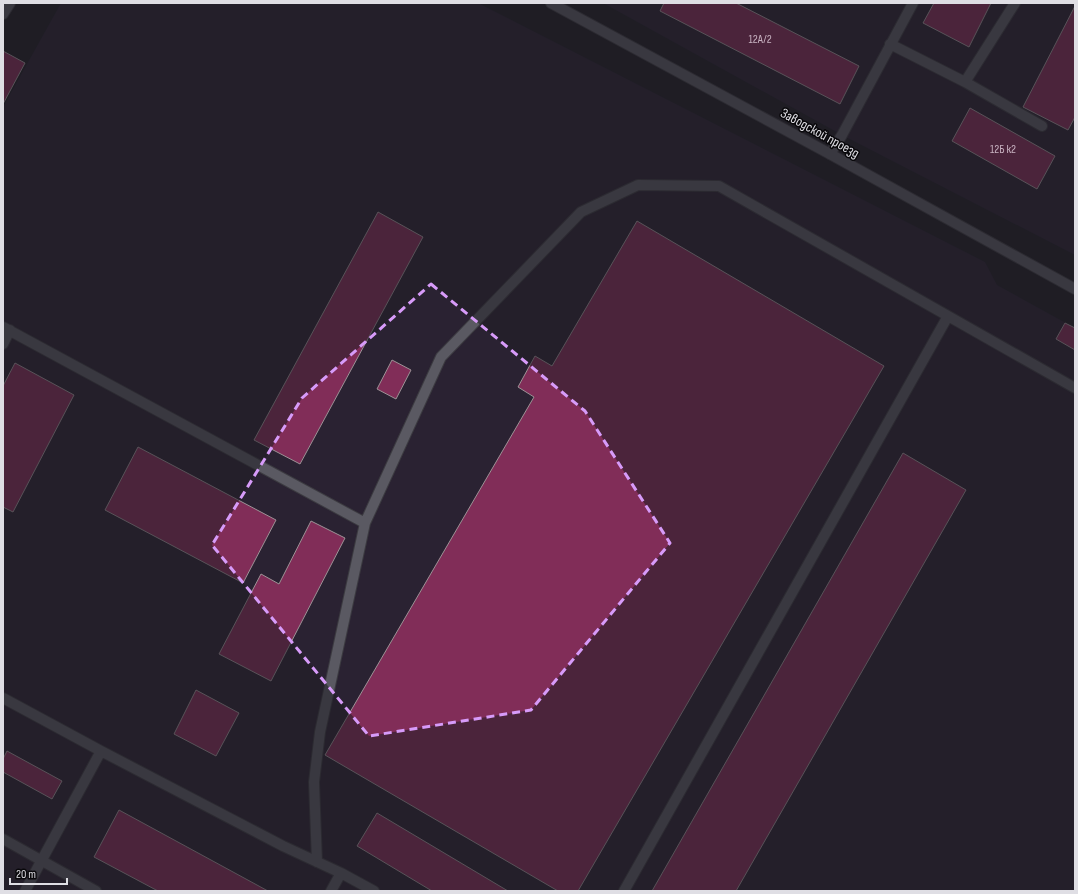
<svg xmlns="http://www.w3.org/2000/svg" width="1078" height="894" viewBox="0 0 1078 894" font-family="'Sofia Sans Condensed',sans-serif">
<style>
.industrial{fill:#2a2232}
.building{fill:#812d58;stroke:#9d9296}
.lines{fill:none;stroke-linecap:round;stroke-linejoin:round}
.service-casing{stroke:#3c3b41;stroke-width:12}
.minor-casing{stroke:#3c3b41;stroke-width:12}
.service{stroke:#5a5962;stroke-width:10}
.minor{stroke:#5a5962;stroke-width:10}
.marked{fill:none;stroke:#d79bf9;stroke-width:3;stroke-dasharray:8 5;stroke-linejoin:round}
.labels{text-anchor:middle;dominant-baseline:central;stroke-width:3;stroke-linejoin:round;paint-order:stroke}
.number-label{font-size:12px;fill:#c8b2c1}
.street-label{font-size:14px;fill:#dfdee4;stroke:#09080b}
</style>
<rect width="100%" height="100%" fill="#1f1e25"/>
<path class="industrial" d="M 61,3 L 478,3 L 985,262 L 997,285 L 1075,328 L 1075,891 L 3,891 L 3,107 Z
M 603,3 L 1075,3 L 1075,255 L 842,135 Z"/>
<path class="building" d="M 664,3 L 736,3 L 859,66 L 840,104 L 660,11 Z
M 934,3 L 991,3 L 969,47 L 923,23 Z
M 1075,6 L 1075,117 L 1068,130 L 1023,107 Z
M 3,51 L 25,63 L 3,104 Z
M 970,108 L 1055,156 L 1037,189 L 952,141 Z
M 378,212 L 423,237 L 300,464 L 254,440 Z
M 637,221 L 884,366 L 578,891 L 558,891 L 325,755 L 534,397 L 518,387 L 535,356 L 552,366 Z
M 1065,323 L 1075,328 L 1075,350 L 1056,339 Z
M 392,360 L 411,370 L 396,399 L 377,389 Z
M 15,363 L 74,395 L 13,512 L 3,507 L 3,386 Z
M 138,447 L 276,520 L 243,583 L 105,510 Z
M 903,453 L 966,490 L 736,891 L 652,891 Z
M 311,521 L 345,538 L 271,681 L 219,654 L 261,574 L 279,584 Z
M 196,690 L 239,713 L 216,756 L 174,734 Z
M 7,751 L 62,781 L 52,799 L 3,772 L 3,759 Z
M 119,810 L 268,891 L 158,891 L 94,857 Z
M 377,813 L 508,891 L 432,891 L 357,846 Z"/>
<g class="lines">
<g class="service-casing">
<path id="service" d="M 3,14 L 10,3
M 890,44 L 965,82 L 1042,126
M 965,82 L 1015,3
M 830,154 L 842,135 L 913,3
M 3,327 L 365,523
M 3,344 L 10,330
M 3,698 L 101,751 L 283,846 L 341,873 L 374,891
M 3,839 L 96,891
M 317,862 L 314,782 L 320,732 L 365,523 L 441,357 L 581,212 L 638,185 L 719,186 L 1075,388
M 25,891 L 101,751
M 331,891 L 341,873
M 624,891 L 948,316"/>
</g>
<g class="minor-casing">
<path id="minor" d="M 551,3 L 830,154 L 1075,289"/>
</g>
<use href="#service" class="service"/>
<use href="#minor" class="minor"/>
</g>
<path d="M0 0H1078V894H0ZM 431,284 L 585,411 L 670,543 L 531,710 L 369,736 L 212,545 L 302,398 Z" fill="#1f1e25" fill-opacity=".55" fill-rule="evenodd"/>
<path class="marked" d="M 431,284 L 585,411 L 670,543 L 531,710 L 369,736 L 212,545 L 302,398 Z"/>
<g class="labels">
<g class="number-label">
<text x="760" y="39">12А/2</text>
<text x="1003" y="149">12Б к2</text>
</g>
<g class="street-label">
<text transform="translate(820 133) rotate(29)">Заводской проезд</text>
</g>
</g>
<rect width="1078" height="894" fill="none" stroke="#dfdee4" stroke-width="8"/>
<path d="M10 878v6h57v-6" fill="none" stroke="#dfdee4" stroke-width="2"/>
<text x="16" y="878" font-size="12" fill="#dfdee4" stroke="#09080b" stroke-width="3" paint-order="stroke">20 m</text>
</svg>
